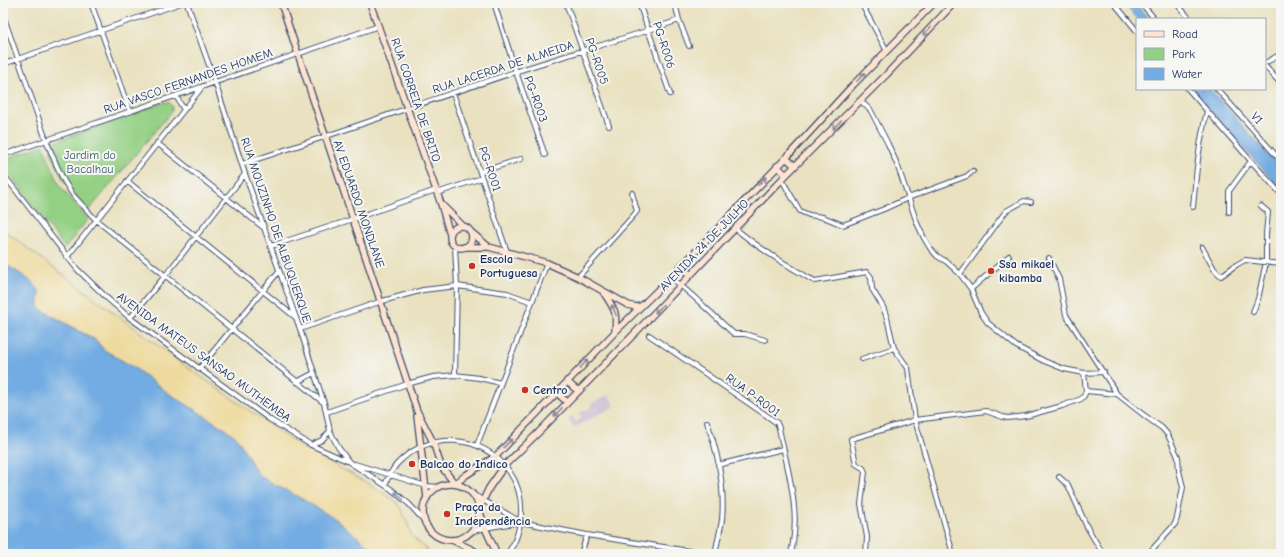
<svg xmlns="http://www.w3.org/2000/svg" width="1284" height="557" viewBox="0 0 1284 557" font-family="'Comic Neue',sans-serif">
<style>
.industrial{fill:#ccbfd4}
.green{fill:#94d084;stroke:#588071}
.sand{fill:#eeda9e;stroke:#84847e}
.water{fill:#72ace2;stroke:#466ea0}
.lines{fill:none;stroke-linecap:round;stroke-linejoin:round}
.street-casing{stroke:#3a4a6d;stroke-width:6}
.secondary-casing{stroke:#3a4a6d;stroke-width:8}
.street{stroke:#fff;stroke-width:4}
.secondary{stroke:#fde4d1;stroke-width:5.5}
.oneway{stroke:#8c8a98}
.oneway2{stroke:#8d97ae}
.poi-dot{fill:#c8321e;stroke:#f6f6f2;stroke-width:1.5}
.labels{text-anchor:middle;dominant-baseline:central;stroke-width:4;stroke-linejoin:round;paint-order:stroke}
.street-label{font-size:12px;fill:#1b2f5e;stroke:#f6f6f2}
.park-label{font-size:12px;fill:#395768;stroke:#f6f6f2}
.poi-label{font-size:12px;font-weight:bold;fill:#1b2f5e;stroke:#f6f6f2;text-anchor:start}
</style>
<rect width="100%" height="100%" fill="#f6f6f2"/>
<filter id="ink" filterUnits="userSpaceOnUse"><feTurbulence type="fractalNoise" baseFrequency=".025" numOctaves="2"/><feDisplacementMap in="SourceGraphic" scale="8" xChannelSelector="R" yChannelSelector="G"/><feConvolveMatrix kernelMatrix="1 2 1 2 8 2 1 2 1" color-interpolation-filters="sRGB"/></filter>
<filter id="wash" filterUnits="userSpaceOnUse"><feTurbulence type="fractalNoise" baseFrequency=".012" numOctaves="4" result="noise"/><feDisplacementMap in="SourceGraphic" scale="16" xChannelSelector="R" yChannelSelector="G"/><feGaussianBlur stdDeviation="0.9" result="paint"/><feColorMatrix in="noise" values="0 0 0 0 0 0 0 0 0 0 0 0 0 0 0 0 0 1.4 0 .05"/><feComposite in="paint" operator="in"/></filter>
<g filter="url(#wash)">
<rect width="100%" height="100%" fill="#e9e1bf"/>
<path class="industrial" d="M 608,395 L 615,406 L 573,428 L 568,419 L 573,416 L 575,422 L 582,418 L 580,413 L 591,407 L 591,404 Z"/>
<path class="green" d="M 165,102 L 170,103 L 172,106 L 172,111 L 90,209 L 85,208 L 64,181 L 51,153 L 52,143 Z
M 43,145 L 60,186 L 88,219 L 65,248 L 30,202 L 3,164 L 3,160 Z"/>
<path class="sand" d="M 3,230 L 183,364 L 303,448 L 368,483 L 394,500 L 401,507 L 412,536 L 428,551 L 435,554 L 378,554 L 338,521 L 261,477 L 257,473 L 242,446 L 230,432 L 168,393 L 133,367 L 104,350 L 96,340 L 40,309 L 38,305 L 39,292 L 25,278 L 3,263 Z"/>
<path class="water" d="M 1123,3 L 1135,3 L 1149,19 L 1138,19 Z
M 1191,89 L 1210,89 L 1281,169 L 1281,190 Z
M 3,263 C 12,269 35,281 39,291 C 41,297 37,303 40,309 L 96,341 L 104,350 L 133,367 L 168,393 L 230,432 L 237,438 L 257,473 L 261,477 L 304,500 L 338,521 L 378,554 L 3,554 Z"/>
</g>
<g filter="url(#ink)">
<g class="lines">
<g class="street-casing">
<path id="street" d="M 91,3 L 130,112
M 187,3 L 215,82 L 245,174 L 300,329 L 324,403 L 330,431 L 338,447 L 349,462 L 391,489 L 409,504 L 427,524
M 494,3 L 516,72 L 545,155
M 566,3 L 609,126
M 639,3 L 670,94
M 675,3 L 679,20 L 689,46
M 861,3 L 887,51
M 1114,3 L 1137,31
M 1141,3 L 1155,19
M 1176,3 L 1190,19
M 3,15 L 46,140 L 56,164 L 64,181 L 73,195 L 96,220 L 324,403
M 1265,63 L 1281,54
M 3,64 L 181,3
M 1265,66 L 1281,84
M 1188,89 L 1251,161 L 1281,194
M 1217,89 L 1281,161
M 453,93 L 507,252
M 176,96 L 184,110
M 861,101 L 871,111 L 888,144 L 897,164 L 917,223 L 924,238 L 930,248 L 937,256 L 947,262 L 960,274 L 971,289 L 981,313 L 988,323 L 1016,346 L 1044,361 L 1064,369 L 1084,373 L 1104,372
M 157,143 L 264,228
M 3,155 L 379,26
M 242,164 C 333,135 424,102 515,72 C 569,54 625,39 679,20
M 480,172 L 521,159
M 3,174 L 77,269 L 108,299 L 130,318 L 269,419 L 311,445 L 347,461
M 782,180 L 800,211 L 809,215 L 823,217 L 843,225 L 884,209 L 908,198 L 967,176 L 973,171
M 127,181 L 295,317
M 437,193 L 482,178
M 1193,207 C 1196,174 1199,143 1207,111
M 1229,212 L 1229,191 L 1251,161
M 736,229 C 758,248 783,263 809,278 L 815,281 L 867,272 L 871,277 L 872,289 L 883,307 L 887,318 L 894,348 L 908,368 L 915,420 L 953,554
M 271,246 L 353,219 L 436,190
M 1202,247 L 1214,269 L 1221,276 L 1236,265 L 1245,260 L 1281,264
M 67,257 L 203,86
M 1049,258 L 1059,279 L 1066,315 L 1117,394 L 1145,416 L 1162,428 L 1168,435 L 1178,457 L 1179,471 L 1183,487 L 1177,518 L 1175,524 L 1148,554
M 960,274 L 1006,211 L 1024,201 L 1031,202
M 578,277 L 634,215 L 637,211 L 632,193
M 671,277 L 694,297 L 734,334 L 745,334 L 765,340
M 971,289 L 1009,256
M 1253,312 L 1258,299 L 1266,262 L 1266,234 L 1268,212 L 1261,206
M 130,318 L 165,276 L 245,174
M 300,329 L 379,302 L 423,290 L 457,286 L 507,293 L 532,302
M 649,335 L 763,413 L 777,423 L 779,428 C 784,454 792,480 794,507 C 796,523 794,539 791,554
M 862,359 L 894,348
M 199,369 L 279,271
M 455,375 L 457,286 L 455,246
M 297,382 L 314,373
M 1086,391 L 1117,394
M 327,412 L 407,384 L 433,377 L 455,375 L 479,378 L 501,383
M 707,422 C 718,453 725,487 722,520 C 720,532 717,543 715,554
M 311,445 L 322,440 L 330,431
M 477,445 L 547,263
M 355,464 L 426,486 L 439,487
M 718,465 L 783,449
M 1059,477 L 1068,485 L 1087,527 L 1103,554
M 385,485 C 388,477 392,470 397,464 C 428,430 483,434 509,471 C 518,484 522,499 521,514 C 520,529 516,543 507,554
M 474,495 L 521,522 L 587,535 L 708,554
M 470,532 L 485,528 L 520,522
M 581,554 L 587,535
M 866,554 L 867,537 L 861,504 L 865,472 L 863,468 L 856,464 L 851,439 L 915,420 L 986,411 L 1003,417 L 1008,418 L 1026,416 L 1062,406 L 1081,399 L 1084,396 L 1086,391 L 1084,373"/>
</g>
<g class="secondary-casing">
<path id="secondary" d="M 281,3 L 417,411 L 433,442 L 441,466 L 455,484 L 466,475 L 496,456 L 615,332 L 671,277 L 786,158 L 853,85 L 934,3
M 370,3 L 441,204 L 450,235
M 786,158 L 795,166
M 777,166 L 786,175
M 441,204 L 463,226
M450 237a11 11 0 1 1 22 0a11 11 0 1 1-22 0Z
M 471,232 L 489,247
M 464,247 L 489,247 L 547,263 L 578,277 L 628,305 L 635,307 L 641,306
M 681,266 L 690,275
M 604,293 C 615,310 617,311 615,332
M 567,381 L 573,387 L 579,391
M 556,392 L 567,402
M 417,416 L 427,498
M423 512a28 28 0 1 1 56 0a28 28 0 1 1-56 0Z
M 452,540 L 471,549 L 479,554
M 497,554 L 485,528 L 479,509 L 489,488 L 505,465 L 539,432 L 638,330 L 786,175 L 886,75 L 954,3"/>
</g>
<use href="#street" class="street"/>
<use href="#secondary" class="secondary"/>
</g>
<defs><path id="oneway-shaft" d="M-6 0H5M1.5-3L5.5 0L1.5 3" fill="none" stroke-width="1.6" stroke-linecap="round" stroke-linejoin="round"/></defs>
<g class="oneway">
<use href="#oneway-shaft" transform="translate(927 31) rotate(133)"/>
<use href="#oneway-shaft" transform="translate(861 77) rotate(-46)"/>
<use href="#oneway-shaft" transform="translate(837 125) rotate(135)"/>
<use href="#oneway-shaft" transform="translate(762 181) rotate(-46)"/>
<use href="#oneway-shaft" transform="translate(659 309) rotate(133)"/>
<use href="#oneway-shaft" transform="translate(614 310) rotate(-113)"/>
<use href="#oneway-shaft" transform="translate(584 364) rotate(-46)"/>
<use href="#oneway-shaft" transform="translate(558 412) rotate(134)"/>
<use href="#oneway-shaft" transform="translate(508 443) rotate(-47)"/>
</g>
<use class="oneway2" href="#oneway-shaft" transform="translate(399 496) rotate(-139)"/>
</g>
<g class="poi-dot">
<circle cx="472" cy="266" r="4"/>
<circle cx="991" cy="271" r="4"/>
<circle cx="525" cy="390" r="4"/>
<circle cx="412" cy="464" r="4"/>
<circle cx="447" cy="514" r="4"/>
</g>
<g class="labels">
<g class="street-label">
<text transform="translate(664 45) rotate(72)">PG-R006</text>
<text transform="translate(597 61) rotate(71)">PG-R005</text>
<text transform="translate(503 67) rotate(-18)">RUA LACERDA DE ALMEIDA</text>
<text transform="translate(188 81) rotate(-19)">RUA VASCO FERNANDES HOMEM</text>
<text transform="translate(536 99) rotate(70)">PG-R003</text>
<text transform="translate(416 100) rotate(71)">RUA CORREIA DE BRITO</text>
<text transform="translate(1257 118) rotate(49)">V1</text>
<text transform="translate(490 169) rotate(71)">PG-R001</text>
<text transform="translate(359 204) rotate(71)">AV EDUARDO MONDLANE</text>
<text transform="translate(276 230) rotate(71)">RUA MOUZINHO DE ALBUQUERQUE</text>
<text transform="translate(704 245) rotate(-46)">AVENIDA 24 DE JULHO</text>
<text transform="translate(204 357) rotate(36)">AVENIDA MATEUS SANSAO MUTHEMBA</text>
<text transform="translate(753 395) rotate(36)">RUA P-R001</text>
</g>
<g class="park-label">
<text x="90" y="155">Jardim do<tspan x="90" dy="14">Bacalhau</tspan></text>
</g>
<g class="poi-label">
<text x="480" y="259">Escola<tspan x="480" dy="14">Portuguesa</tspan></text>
<text x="999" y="264">Ssa mikael<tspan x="999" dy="14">kibamba</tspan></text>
<text x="533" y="390">Centro</text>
<text x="420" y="464">Balcao do Indico</text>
<text x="455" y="507">Praça da<tspan x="455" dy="14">Independência</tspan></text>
</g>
</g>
<rect width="1284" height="557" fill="none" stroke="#f6f6f2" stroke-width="16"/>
<rect x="1136" y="18" width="130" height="72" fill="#f6f6f2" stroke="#9ea6b7"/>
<rect x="1144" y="31" width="20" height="6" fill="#fde4d1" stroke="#9ea6b7"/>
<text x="1172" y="38" font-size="12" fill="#1b2f5e">Road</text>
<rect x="1144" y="48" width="20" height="12" fill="#94d084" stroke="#9ea6b7"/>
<text x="1172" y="58" font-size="12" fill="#1b2f5e">Park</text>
<rect x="1144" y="68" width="20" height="12" fill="#72ace2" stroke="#9ea6b7"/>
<text x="1172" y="78" font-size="12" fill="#1b2f5e">Water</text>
</svg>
